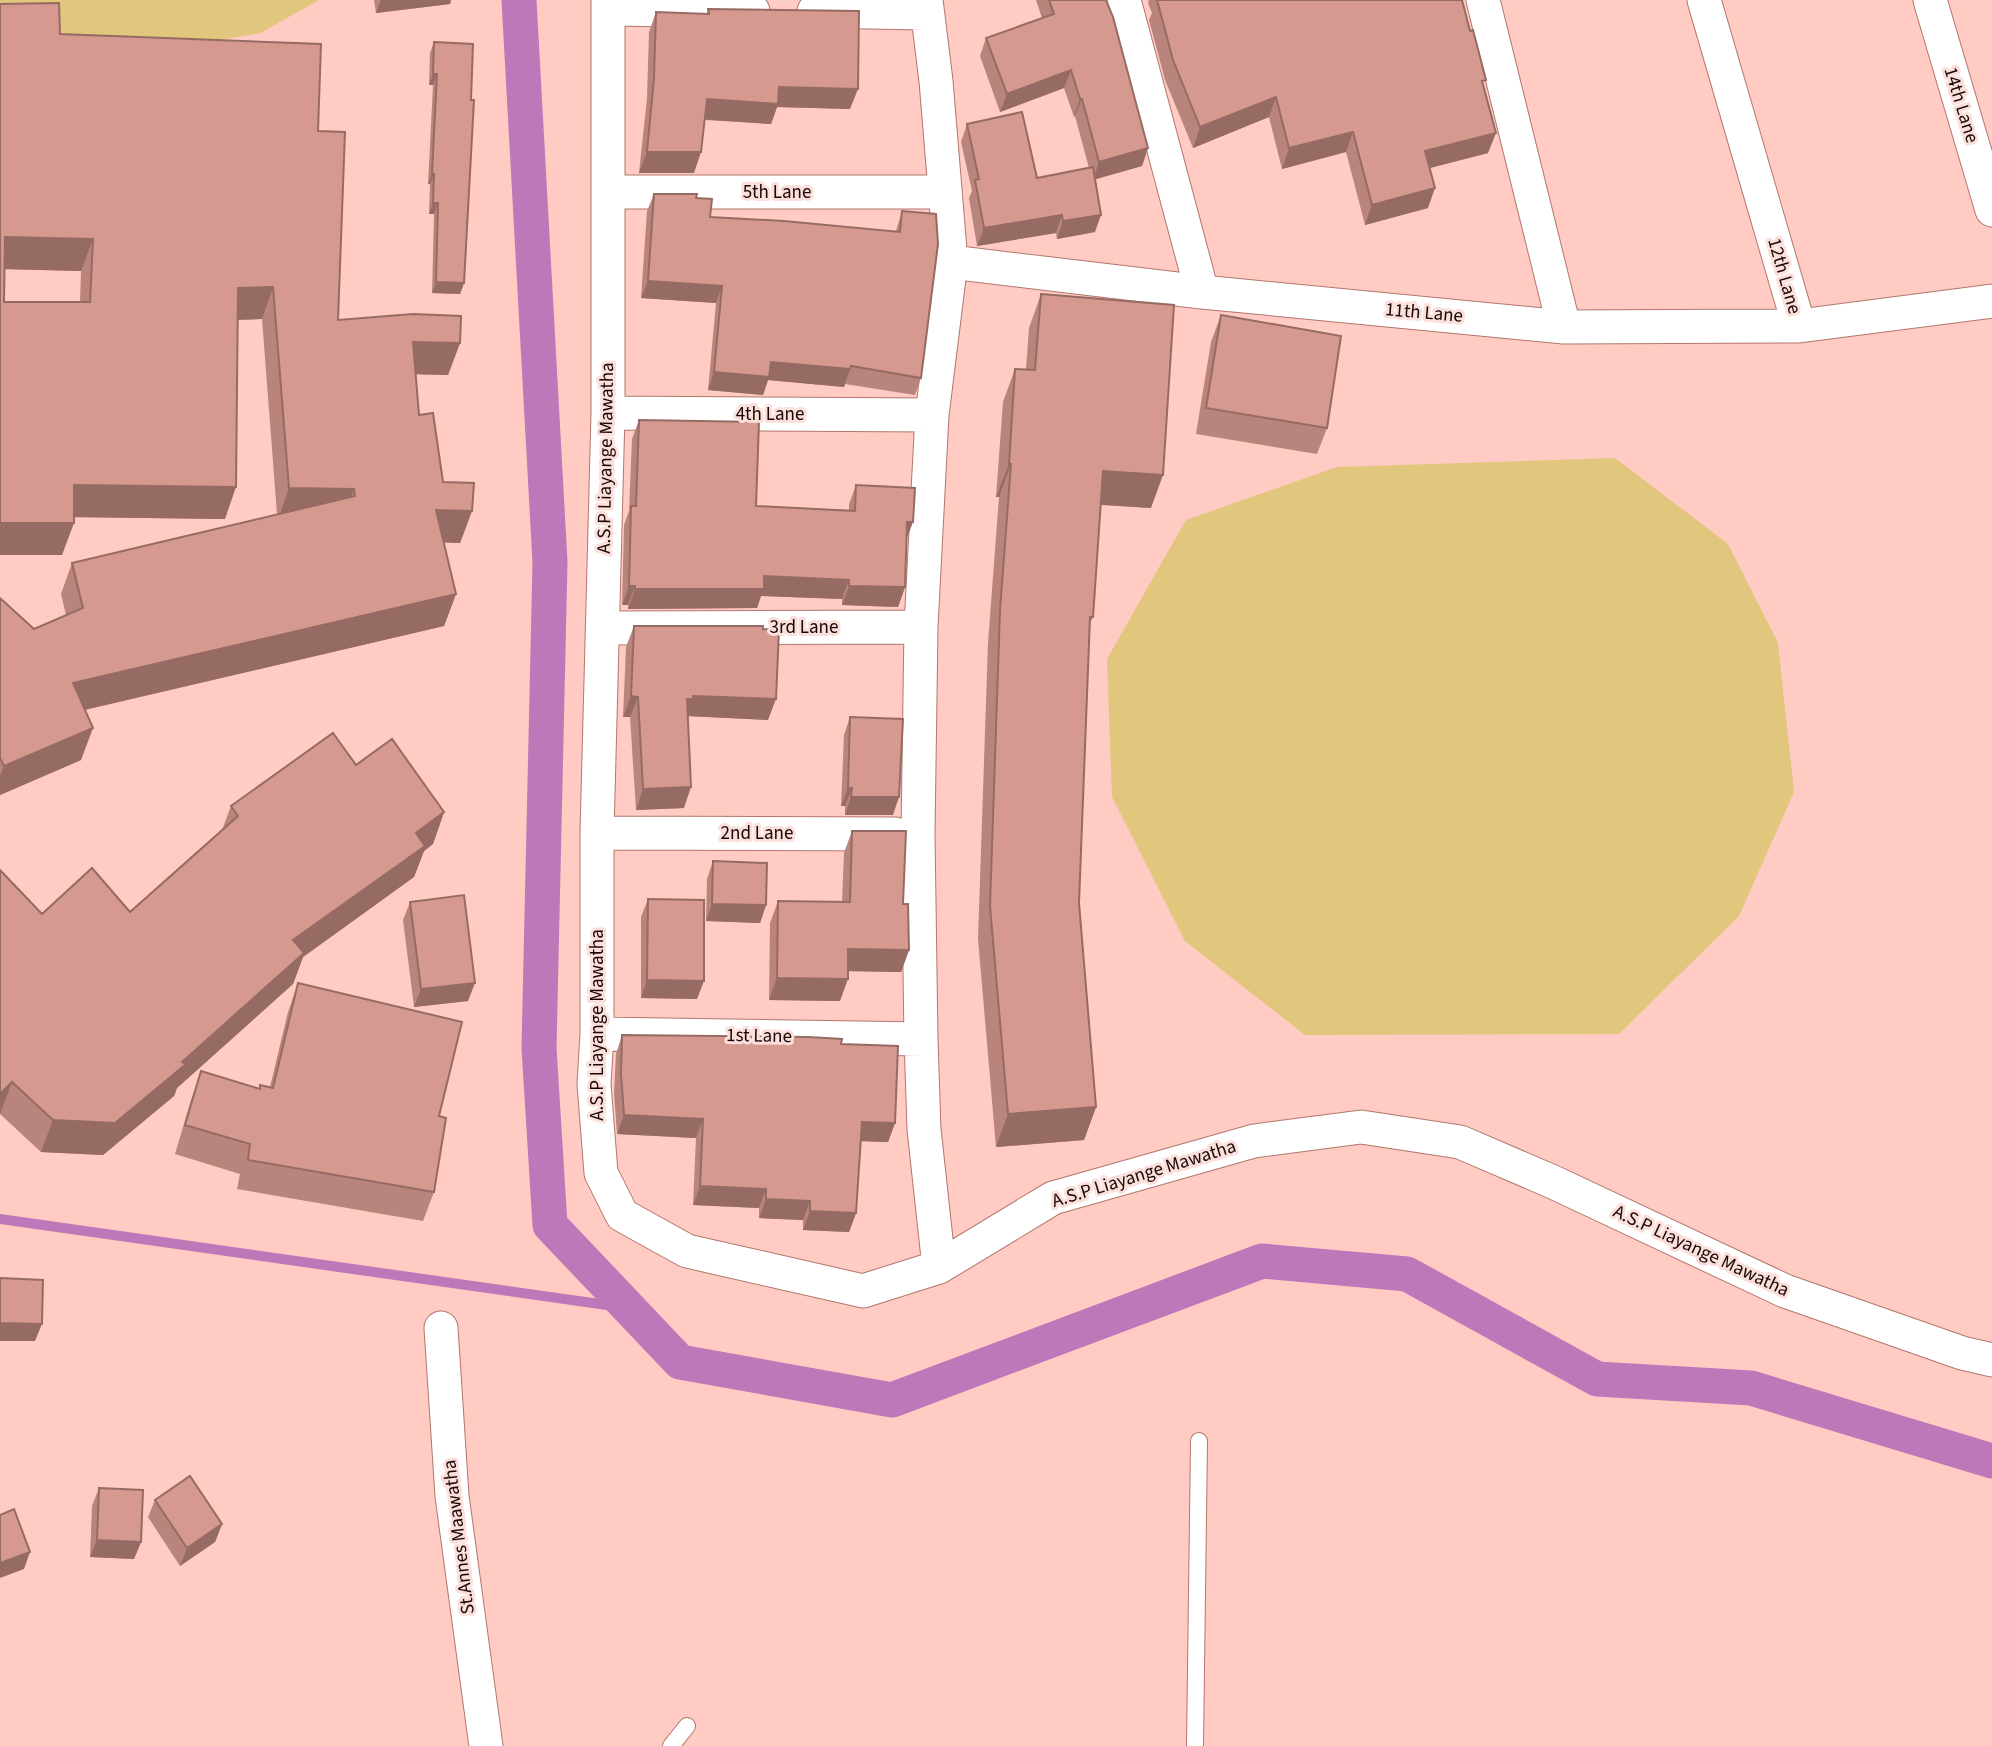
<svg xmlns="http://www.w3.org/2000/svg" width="1992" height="1746" viewBox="0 0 1992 1746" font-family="'Source Sans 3',sans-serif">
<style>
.green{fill:#e1c67d}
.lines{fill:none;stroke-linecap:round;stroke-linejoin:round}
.stream{stroke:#bc78b8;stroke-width:10}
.canal{stroke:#bc78b8;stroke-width:35}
.service-casing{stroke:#b1776d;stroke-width:18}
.minor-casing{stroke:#b1776d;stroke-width:35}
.service{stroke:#fff;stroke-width:16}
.minor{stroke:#fff;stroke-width:33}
.wall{fill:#b8847b;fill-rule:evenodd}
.shaded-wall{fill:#966b64}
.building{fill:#d6998f;stroke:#966b64;stroke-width:2;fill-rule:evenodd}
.labels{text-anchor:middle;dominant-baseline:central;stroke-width:6;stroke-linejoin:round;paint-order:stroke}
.street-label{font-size:19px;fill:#1a0604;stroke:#fadfdb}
</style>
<rect width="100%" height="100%" fill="#ffcbc2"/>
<path class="green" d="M 0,0 L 319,0 L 260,33 L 145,53 L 61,38 L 0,11 Z
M 1615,458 L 1728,544 L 1778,643 L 1794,792 L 1739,916 L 1619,1034 L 1305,1035 L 1185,941 L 1112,797 L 1107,659 L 1186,520 L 1337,467 Z"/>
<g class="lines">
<path class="stream" d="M 0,1219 L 628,1308"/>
<path class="canal" d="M 519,0 L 550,562 L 539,1048 L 550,1225 L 680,1362 L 892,1400 L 1262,1261 L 1407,1274 L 1597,1379 L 1751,1388 L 1992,1461"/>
<g class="service-casing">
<path id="service" d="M 671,1746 L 687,1726
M 1195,1746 L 1199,1441"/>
</g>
<g class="minor-casing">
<path id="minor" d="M 608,0 L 608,413 L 597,833 L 597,1034 L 594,1084 L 601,1173 L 622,1215 L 687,1251 L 863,1291 L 939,1267 L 1053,1198 L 1254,1141 L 1361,1127 L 1460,1142 L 1553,1182 L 1785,1291 L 1962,1353 L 1992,1360
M 926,0 L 936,81 L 951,262 L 932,415 L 921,627 L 918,834 L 921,1039 L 924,1129 L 939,1267
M 1124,0 L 1202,292
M 1483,0 L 1564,327
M 1704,0 L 1799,326
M 1930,0 L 1992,210
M 609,9 L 753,11
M 814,11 L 926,13
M 608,192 L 945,192
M 951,262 L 1202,292 L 1564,327 L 1799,326 L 1992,301
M 608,413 L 932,415
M 603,628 L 921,627
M 597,833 L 895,834
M 597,1034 L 921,1039
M 441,1328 L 452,1496 L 486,1746"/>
</g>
<use href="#service" class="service"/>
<use href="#minor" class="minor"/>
</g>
<path class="wall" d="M 374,0 L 451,0 L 450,4 L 376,13 Z
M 1036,0 L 1106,0 L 1148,148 L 1142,166 L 1095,179 L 1095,232 L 1057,239 L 1056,233 L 977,246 L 969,198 L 972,191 L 961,142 L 967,124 L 1037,178 L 1089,168 L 1075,116 L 1074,117 L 1064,88 L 1000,112 L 980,56 L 986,38 L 1042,18 Z
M 1149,0 L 1462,0 L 1484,87 L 1488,153 L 1430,168 L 1428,208 L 1365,225 L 1346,152 L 1282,169 L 1269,117 L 1193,148 L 1165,80 L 1149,20 L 1152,13 L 1148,3 Z
M 0,4 L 60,34 L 318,131 L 338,320 L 460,343 L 448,375 L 416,374 L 419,415 L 443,482 L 472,511 L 460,543 L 444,542 L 456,594 L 444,626 L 85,710 L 81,760 L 0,795 L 0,598 L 34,629 L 66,615 L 61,594 L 72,563 L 277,514 L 262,319 L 238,320 L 225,519 L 74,517 L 62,555 L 0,555 ZM 4,269 L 81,271 L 80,302 L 4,302 Z
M 708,9 L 850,109 L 777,107 L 771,124 L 705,120 L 694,173 L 639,173 L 647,98 L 649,32 L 656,12 L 707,14 Z
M 434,42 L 464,283 L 460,294 L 432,293 L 434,214 L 429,214 L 430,184 L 428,184 L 433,85 L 429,85 L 430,53 Z
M 654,194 L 696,198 L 710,217 L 896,231 L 902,211 L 921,378 L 915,395 L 845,384 L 844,387 L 768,380 L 763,395 L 708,390 L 716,303 L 641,298 L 647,211 Z
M 1041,294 L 1151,508 L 1100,505 L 1093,617 L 1089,626 L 1079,903 L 1096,1107 L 1084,1140 L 996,1147 L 978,939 L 988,643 L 999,497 L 996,497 L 1003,402 L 1015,369 L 1026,369 L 1029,328 Z
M 1221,315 L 1327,428 L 1317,454 L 1196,434 L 1211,342 Z
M 639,420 L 756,506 L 849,510 L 849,504 L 856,485 L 906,541 L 905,587 L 898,607 L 842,605 L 842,599 L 761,596 L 757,608 L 628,609 L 628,605 L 622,605 L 624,525 L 629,511 L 632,439 Z
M 634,626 L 768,720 L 688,716 L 684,808 L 636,810 L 630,717 L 623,717 L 626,647 Z
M 850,717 L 893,815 L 845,815 L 845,806 L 841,806 L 844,735 Z
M 356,765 L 444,812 L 433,844 L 424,851 L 414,877 L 303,957 L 293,984 L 177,1088 L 174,1096 L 103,1155 L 41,1152 L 0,1114 L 0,870 L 42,914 L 130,912 L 222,830 L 231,806 Z
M 852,831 L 903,904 L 909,950 L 901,972 L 848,971 L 840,1001 L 769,1000 L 770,923 L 778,901 L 842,902 L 844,853 Z
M 713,861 L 766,905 L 760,923 L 706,921 L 707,879 Z
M 648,899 L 697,999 L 641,998 L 641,917 Z
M 410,902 L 468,1001 L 414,1007 L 403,920 Z
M 298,983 L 439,1116 L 434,1192 L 423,1221 L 237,1189 L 240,1174 L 175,1154 L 191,1100 L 201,1071 L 259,1089 L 260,1085 L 270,1087 L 288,1012 Z
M 622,1035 L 841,1044 L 895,1123 L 888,1142 L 861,1141 L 856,1213 L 849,1232 L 803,1230 L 803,1220 L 759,1218 L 759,1208 L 693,1205 L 696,1138 L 617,1134 L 614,1093 L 616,1054 Z
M 99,1488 L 141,1542 L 134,1559 L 90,1557 L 92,1506 Z
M 155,1500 L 222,1524 L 215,1542 L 180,1566 L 148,1517 Z"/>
<path class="shaded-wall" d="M 381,0 L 451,0 L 450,4 L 376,13 Z
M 1071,70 L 1064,88 L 1000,112 L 1007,94 Z
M 433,74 L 437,74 L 433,85 L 429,85 Z
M 779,87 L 858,89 L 850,109 L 777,107 L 771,124 L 699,119 L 707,99 Z
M 1276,97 L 1269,117 L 1193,148 L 1200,127 Z
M 1080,99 L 1082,99 L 1075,116 L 1074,117 Z
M 1353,132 L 1346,152 L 1282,169 L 1289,148 Z
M 1496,133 L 1488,153 L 1418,171 L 1425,151 Z
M 1148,148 L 1142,166 L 1093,180 L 1099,162 Z
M 647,152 L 701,152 L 694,173 L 639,173 Z
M 432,174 L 434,174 L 430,184 L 428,184 Z
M 1435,188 L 1428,208 L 1365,225 L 1372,205 Z
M 433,203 L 438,203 L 434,214 L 429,214 Z
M 1062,215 L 1056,233 L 977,246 L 984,228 Z
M 1101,215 L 1095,232 L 1057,239 L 1063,221 Z
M 5,237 L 93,239 L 81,271 L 0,269 Z
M 648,281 L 722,286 L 716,303 L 641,298 Z
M 436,282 L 464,283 L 460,294 L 432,293 Z
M 273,287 L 262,319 L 227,320 L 238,288 Z
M 413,342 L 460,343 L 448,375 L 401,374 Z
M 771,362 L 850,369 L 844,387 L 768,380 L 763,395 L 708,390 L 714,372 Z
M 1009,464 L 1011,464 L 999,497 L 996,497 Z
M 1103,471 L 1163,475 L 1151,508 L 1091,504 Z
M 74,485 L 236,487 L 225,519 L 62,517 Z
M 289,488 L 354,489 L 342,521 L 278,520 Z
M 436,510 L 472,511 L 460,543 L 424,542 Z
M 907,522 L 913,522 L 906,541 Z
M 0,523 L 74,523 L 62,555 L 0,555 Z
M 764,576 L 849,580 L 842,599 L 761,596 L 757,608 L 628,609 L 635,589 Z
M 629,586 L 635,586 L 628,605 L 622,605 Z
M 849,586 L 905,587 L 898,607 L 842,605 Z
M 456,594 L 444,626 L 62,715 L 73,683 Z
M 631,696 L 638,697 L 630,717 L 623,717 Z
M 693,696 L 776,699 L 768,720 L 686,716 L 687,699 Z
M 93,728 L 81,760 L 0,795 L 0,776 L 4,766 Z
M 691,787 L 684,808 L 636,810 L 643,789 Z
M 848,788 L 852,788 L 845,806 L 841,806 Z
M 851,797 L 899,797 L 893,815 L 845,815 Z
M 444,812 L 433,844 L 424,851 L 414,877 L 303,957 L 293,984 L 177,1088 L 174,1096 L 103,1155 L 41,1152 L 53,1120 L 182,1062 L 293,940 L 416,833 Z
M 712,904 L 766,905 L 760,923 L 706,921 Z
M 848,949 L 909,950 L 901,972 L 840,971 Z
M 777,978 L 848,979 L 840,1001 L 769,1000 Z
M 647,980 L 704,981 L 697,999 L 641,998 Z
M 475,983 L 468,1001 L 414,1007 L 421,989 Z
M 12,1082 L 0,1114 L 0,1094 Z
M 1096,1107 L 1084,1140 L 996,1147 L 1008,1114 Z
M 624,1115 L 703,1119 L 696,1138 L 617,1134 Z
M 862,1122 L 895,1123 L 888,1142 L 855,1141 Z
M 700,1186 L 766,1189 L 759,1208 L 693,1205 Z
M 766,1199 L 810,1201 L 803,1220 L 759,1218 Z
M 810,1211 L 856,1213 L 849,1232 L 803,1230 Z
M 0,1323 L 42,1324 L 35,1341 L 0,1341 Z
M 222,1524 L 215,1542 L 180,1566 L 187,1548 Z
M 97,1540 L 141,1542 L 134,1559 L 90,1557 Z
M 30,1552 L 24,1569 L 0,1578 L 0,1563 Z"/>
<path class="building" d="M 1049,0 L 1106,0 L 1113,17 L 1148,148 L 1099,162 L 1082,99 L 1080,99 L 1071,70 L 1007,94 L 986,38 L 1054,14 Z
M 1157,0 L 1462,0 L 1470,31 L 1473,30 L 1486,80 L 1482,81 L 1496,133 L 1425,151 L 1435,188 L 1372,205 L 1353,132 L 1289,148 L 1276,97 L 1200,127 L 1173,60 Z
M 59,3 L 60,34 L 321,44 L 318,131 L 345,132 L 338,320 L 413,314 L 461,316 L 460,343 L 413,342 L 419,415 L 433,413 L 443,482 L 474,483 L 472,511 L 436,510 L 456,594 L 73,683 L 93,728 L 4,766 L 0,758 L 0,598 L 34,629 L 83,608 L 72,563 L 355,496 L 354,489 L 289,488 L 273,287 L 238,288 L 236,487 L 74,485 L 74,523 L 0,523 L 0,4 ZM 5,237 L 93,239 L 90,302 L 4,302 Z
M 708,9 L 859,11 L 858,89 L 779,87 L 778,104 L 707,99 L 701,152 L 647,152 L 654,78 L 656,12 L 709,14 Z
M 434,42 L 473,44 L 471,100 L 474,100 L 464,283 L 436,282 L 438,203 L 433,203 L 434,174 L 432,174 L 437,74 L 433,74 Z
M 1022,112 L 1037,178 L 1093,167 L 1101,215 L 1063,221 L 1062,215 L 984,228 L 975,180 L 979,179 L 967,124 Z
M 654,194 L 697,194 L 696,198 L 712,199 L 710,217 L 784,221 L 900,232 L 902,211 L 936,214 L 938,244 L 921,378 L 851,366 L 850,369 L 771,362 L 769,377 L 714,372 L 722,286 L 648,281 Z
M 1041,294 L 1174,305 L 1163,475 L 1103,471 L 1093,617 L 1090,617 L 1079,903 L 1096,1107 L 1008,1114 L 990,906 L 1000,610 L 1011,464 L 1009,464 L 1015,369 L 1035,370 Z
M 1221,315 L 1341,336 L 1327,428 L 1206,408 Z
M 639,420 L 759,422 L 756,506 L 855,511 L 856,485 L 915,488 L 913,522 L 907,522 L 905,587 L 849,586 L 849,580 L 764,576 L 764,589 L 635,589 L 635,586 L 629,586 L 631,506 L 636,506 Z
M 634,626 L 763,626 L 763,629 L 779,630 L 776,699 L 693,696 L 693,699 L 687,699 L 691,787 L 643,789 L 638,697 L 631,696 Z
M 850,717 L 903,719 L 899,797 L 851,797 L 852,788 L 848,788 Z
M 333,733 L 356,765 L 392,739 L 444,812 L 416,833 L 425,846 L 293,940 L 304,953 L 182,1062 L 186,1064 L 115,1123 L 53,1120 L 12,1082 L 0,1094 L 0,870 L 42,914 L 92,868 L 130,912 L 238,816 L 231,806 Z
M 852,831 L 906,831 L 903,904 L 908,904 L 909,950 L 848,949 L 848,979 L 777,978 L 778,901 L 850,902 Z
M 713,861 L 767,863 L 766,905 L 712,904 Z
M 464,895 L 475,983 L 421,989 L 410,902 Z
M 648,899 L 704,900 L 704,981 L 647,980 Z
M 298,983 L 462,1022 L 439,1116 L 446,1118 L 434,1192 L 248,1160 L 250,1144 L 185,1125 L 201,1071 L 260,1089 L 260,1085 L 273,1088 Z
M 622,1035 L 808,1037 L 842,1039 L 841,1044 L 898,1046 L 895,1123 L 862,1122 L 856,1213 L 810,1211 L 810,1201 L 766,1199 L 766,1189 L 700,1186 L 703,1119 L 624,1115 L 621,1074 Z
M 0,1278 L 43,1280 L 42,1324 L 0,1323 Z
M 190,1476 L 222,1524 L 187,1548 L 155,1500 Z
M 99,1488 L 143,1490 L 141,1542 L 97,1540 Z
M 14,1509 L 30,1552 L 0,1563 L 0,1515 Z"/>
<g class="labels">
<g class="street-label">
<text transform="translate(1961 105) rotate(73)">14th Lane</text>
<text x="777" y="192">5th Lane</text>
<text transform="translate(1784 276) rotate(74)">12th Lane</text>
<text transform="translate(1424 313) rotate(5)">11th Lane</text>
<text x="770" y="414">4th Lane</text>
<text transform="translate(606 458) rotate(-89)">A.S.P Liayange Mawatha</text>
<text x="804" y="627">3rd Lane</text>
<text x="757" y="833">2nd Lane</text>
<text transform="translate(597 1025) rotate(-90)">A.S.P Liayange Mawatha</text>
<text transform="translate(759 1036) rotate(1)">1st Lane</text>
<text transform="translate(1144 1174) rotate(-17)">A.S.P Liayange Mawatha</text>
<text transform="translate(1701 1251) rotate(25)">A.S.P Liayange Mawatha</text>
<text transform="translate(459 1537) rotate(-97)">St.Annes Maawatha</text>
</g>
</g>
</svg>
